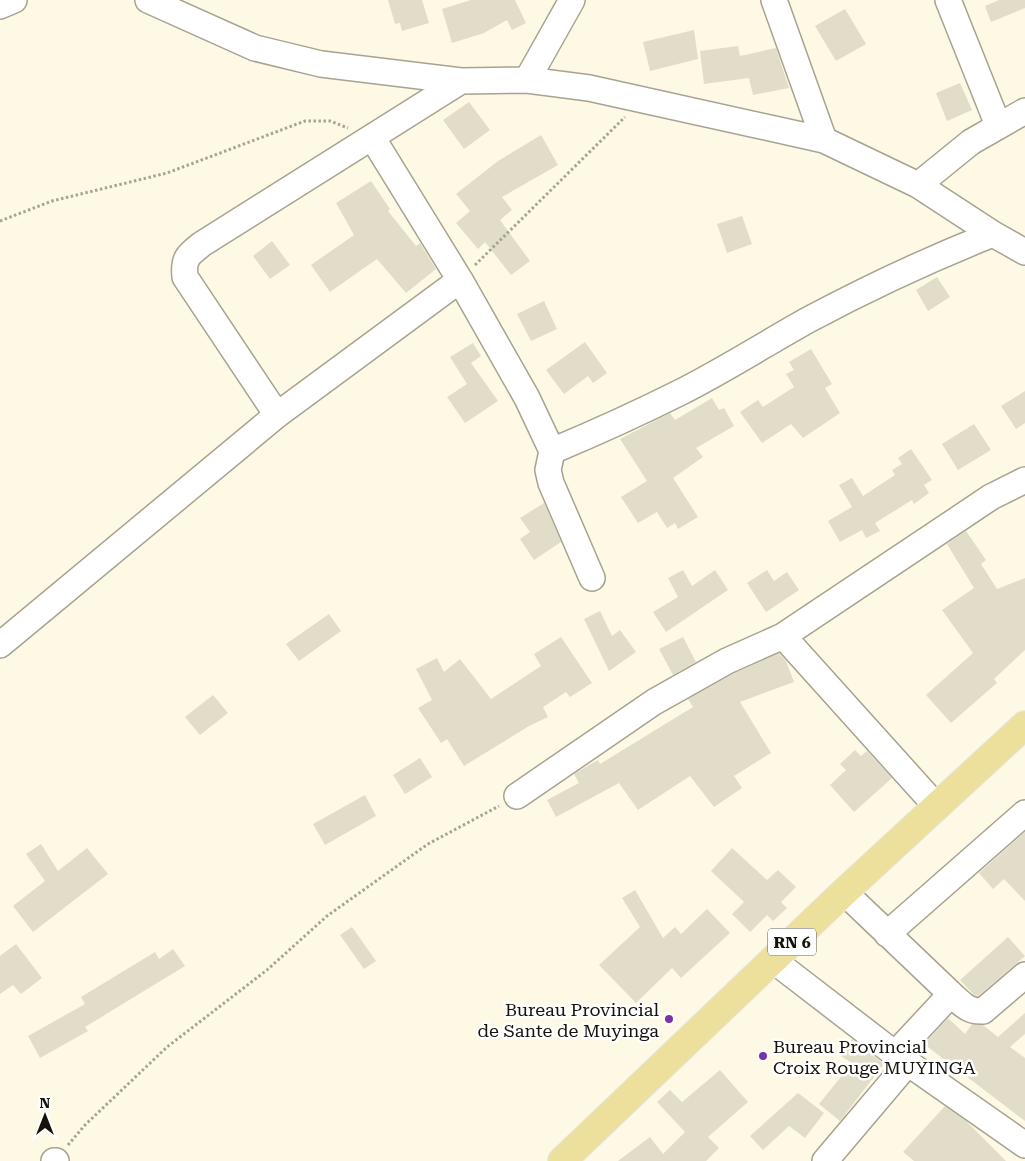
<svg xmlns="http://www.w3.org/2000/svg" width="1025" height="1161" viewBox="0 0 1025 1161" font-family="'Roboto Serif',serif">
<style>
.building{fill:#e1ddc9}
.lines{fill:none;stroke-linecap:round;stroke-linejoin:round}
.minor-casing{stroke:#a7a390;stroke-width:28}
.major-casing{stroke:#e8e7e7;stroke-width:30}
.path{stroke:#a7a494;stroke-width:3;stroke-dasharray:2.5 2.5;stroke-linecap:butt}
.minor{stroke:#fff;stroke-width:25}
.major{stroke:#ede09d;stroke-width:28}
.poi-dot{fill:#7934a8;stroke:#fff;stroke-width:2}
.labels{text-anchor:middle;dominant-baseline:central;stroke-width:5;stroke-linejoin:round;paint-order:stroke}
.shield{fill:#fff;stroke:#5b5a55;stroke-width:1}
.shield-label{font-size:16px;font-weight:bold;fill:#15130c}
.poi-label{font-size:18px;fill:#15130c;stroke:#fff;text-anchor:end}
</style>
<rect width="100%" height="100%" fill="#fdf9e4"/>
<path class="building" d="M 388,0 L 422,0 L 429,23 L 402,31 L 400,23 L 395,24 Z
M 471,0 L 515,0 L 526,23 L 512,30 L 507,20 L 484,33 L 452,43 L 442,9 Z
M 999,0 L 1025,0 L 1025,8 L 991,22 L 985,6 Z
M 845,9 L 866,44 L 836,61 L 815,26 Z
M 694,30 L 698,59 L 650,71 L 643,42 Z
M 738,46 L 740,56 L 776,48 L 789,88 L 753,95 L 749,78 L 704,84 L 700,51 Z
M 960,83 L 972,110 L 947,121 L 936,93 Z
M 469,102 L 490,130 L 464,149 L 443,120 Z
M 541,135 L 558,165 L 502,197 L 512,210 L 500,220 L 530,261 L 511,275 L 485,242 L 478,249 L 456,223 L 470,211 L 456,194 L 498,161 Z
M 371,181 L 390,209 L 388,211 L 416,246 L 420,243 L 436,269 L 406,293 L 377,259 L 330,292 L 311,265 L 354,235 L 336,203 Z
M 742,216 L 752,244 L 727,253 L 717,224 Z
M 272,241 L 290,265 L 270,279 L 253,256 Z
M 937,277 L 950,297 L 928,311 L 916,290 Z
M 544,301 L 557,329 L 531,341 L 517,314 Z
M 585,342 L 607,373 L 593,383 L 588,376 L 564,394 L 546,370 Z
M 473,343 L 481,356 L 471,363 L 498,401 L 465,423 L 447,397 L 467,384 L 450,357 Z
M 811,349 L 832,384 L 825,388 L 840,413 L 803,438 L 791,424 L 762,443 L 740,412 L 758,400 L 763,407 L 794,387 L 786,374 L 794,370 L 789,362 Z
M 1025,391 L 1025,423 L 1016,429 L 1001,406 Z
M 712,398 L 719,410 L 724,408 L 734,426 L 696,448 L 703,457 L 673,478 L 698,517 L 678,529 L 675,523 L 667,528 L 657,512 L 638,523 L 621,497 L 647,481 L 620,439 L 670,413 L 675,420 Z
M 974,424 L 991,450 L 958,470 L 942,444 Z
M 911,449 L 932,480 L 924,485 L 929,493 L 914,504 L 912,500 L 875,523 L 880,531 L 866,538 L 862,530 L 840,542 L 828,521 L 852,507 L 839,485 L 852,478 L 863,496 L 895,475 L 892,470 L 902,464 L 898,458 Z
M 544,503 L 561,542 L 534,560 L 520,539 L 530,532 L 520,518 Z
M 966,531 L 986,560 L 981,564 L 997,589 L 1025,578 L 1025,650 L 994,679 L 997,683 L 951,723 L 926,695 L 973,653 L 942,610 L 974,588 L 947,544 Z
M 683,570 L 692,586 L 715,570 L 728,590 L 666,632 L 653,612 L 678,597 L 668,578 Z
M 767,570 L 774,581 L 787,572 L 799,590 L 766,612 L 747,583 Z
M 600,611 L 612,636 L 620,630 L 636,652 L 609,671 L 584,619 Z
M 329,614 L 341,631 L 299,661 L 286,644 Z
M 561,637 L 592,683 L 570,697 L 566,692 L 543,707 L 548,717 L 529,726 L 464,766 L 447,739 L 441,743 L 418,708 L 432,700 L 416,669 L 437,658 L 444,672 L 460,659 L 491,699 L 541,666 L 534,654 Z
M 683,637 L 696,662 L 673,675 L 659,649 Z
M 779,653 L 786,661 L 794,682 L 740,702 L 771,753 L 734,776 L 742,788 L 714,807 L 690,776 L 638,810 L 619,783 L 556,817 L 547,800 L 579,783 L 574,774 L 598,760 L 600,764 L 693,707 L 688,699 L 733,674 Z
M 213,695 L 228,713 L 200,735 L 185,717 Z
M 855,750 L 861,756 L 867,751 L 892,778 L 854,812 L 830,785 L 846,770 L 840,764 Z
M 420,758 L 432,777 L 405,794 L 393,775 Z
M 365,795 L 376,816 L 325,845 L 313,824 Z
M 1025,832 L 1025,901 L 1004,879 L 993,889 L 979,873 Z
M 41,844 L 58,871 L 87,848 L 108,874 L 33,932 L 13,906 L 45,881 L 26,854 Z
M 732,848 L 767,880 L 778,870 L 796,887 L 781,902 L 787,908 L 773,921 L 767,915 L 750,932 L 732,914 L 744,902 L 711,871 Z
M 635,890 L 663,938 L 675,927 L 681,934 L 707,909 L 730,933 L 681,978 L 672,968 L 636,1003 L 599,965 L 640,927 L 622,898 Z
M 352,927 L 376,961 L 364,969 L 340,935 Z
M 1008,937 L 1025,956 L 978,996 L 973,994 L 960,980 Z
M 16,944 L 42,978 L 21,994 L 13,985 L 0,994 L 0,956 Z
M 173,949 L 185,966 L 85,1027 L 88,1031 L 40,1058 L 28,1036 L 85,1004 L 81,997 L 155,952 L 159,959 Z
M 1025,1013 L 1025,1034 L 1010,1047 L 1025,1058 L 1025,1121 L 924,1044 L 948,1018 L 965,1034 L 972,1024 L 983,1025 L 998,1037 Z
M 852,1039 L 884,1064 L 840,1121 L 819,1104 L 852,1063 L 841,1056 Z
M 720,1070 L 748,1102 L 708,1137 L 719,1148 L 706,1161 L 618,1161 L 650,1137 L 663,1154 L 685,1132 L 657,1102 L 670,1090 L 682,1102 Z
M 798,1093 L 824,1113 L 805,1138 L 789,1126 L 763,1150 L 750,1136 Z
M 945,1106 L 966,1121 L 1006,1161 L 914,1161 L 903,1152 Z"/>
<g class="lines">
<g class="minor-casing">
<path id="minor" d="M 148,0 L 255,48 L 321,64 L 461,81 L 527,80 L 589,88 L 824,140 L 918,185 L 993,234 L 1025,252
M 774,0 L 824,140
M 948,0 L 998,125
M 0,6 L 14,0
M 527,80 L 572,0
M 372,137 L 460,280 L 527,398 L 552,451 L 548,470 L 551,483 L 592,578
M 918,185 L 971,142 L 1025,111
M 277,415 L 185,277 C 183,258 188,255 202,244 L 461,81
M 552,451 C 595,433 637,414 679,393 C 723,371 765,344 808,320 C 868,288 930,259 993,234
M 783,636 L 937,807
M 0,645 L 277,415 L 460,280
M 517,796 L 654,702 L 727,661 L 783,636 L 991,497 L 1025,480
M 844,892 L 951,994 C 961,1003 968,1012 983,1011 L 1025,975
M 887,934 L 1025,813
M 773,960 L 895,1054 L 1025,1145
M 895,1054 L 951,994
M 54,1161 L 56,1161
M 825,1161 L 908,1063"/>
</g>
<g class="major-casing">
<path id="major" d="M 562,1161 L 844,892 L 1025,725"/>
</g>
<path class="path" d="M 0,221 L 52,201 L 167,173 L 305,121 L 330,121 L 348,128
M 475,265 L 625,117
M 68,1145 L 85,1125 L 167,1047 L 267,970 L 327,916 L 428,844 L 499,806"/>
<use href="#minor" class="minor"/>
<use href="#major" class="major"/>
</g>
<g class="poi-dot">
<circle cx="669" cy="1019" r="5"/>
<circle cx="763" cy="1056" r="5"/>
</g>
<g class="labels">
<rect class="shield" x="768" y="928.5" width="48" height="27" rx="4"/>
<g class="shield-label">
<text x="792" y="942">RN 6</text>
</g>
<g class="poi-label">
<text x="659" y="1009">Bureau Provincial<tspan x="659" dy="21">de Sante de Muyinga</tspan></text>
<text x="773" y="1046" text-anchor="start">Bureau Provincial<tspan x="773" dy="21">Croix Rouge MUYINGA</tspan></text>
</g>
</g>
<g transform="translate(45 1116)" stroke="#ffffff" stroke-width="4" paint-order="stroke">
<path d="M0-4L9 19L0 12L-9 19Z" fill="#15130c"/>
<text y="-8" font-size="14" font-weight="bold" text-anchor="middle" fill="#15130c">N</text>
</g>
</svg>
